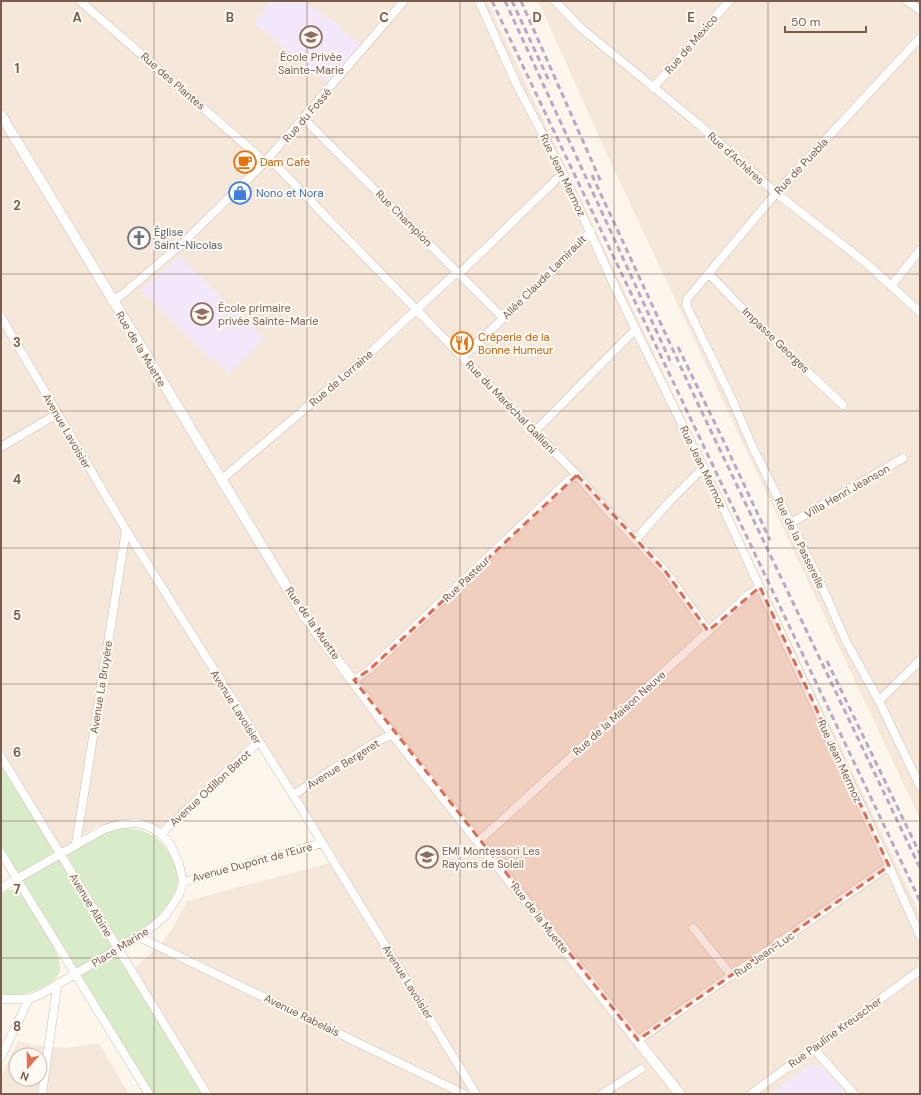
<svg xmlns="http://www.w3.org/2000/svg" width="921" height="1095" viewBox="0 0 921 1095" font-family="'DM Sans',sans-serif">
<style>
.residential{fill:#f5e8da;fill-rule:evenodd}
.education{fill:#f3e8fa}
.green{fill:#d8ecc9}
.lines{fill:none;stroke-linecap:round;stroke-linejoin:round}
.minor-casing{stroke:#d1beb0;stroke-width:9}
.tertiary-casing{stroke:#d1beb0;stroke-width:11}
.minor{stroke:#fff;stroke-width:8}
.tertiary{stroke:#fff;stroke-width:10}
.rail{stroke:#b9a8c9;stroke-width:3;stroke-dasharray:6 4;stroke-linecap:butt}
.marked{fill:#dc6d51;fill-opacity:0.2;stroke:#dc6d51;stroke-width:3;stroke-dasharray:8 5;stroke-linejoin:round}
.grid{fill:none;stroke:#7a5c4d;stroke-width:1;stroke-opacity:0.55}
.labels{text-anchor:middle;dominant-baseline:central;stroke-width:4;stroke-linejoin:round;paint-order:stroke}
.street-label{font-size:11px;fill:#7a5c4d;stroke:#fffaf3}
.education-label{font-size:11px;fill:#785e54;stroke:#fffaf3;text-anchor:start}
.food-label{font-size:11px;fill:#c56008;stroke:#fffaf3;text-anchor:start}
.shop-label{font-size:11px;fill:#366cbe;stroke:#fffaf3;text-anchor:start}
.worship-label{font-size:11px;fill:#5b616d;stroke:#fffaf3;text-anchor:start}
.grid-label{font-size:13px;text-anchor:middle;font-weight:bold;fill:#7a5c4d;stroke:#fffaf3;stroke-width:4;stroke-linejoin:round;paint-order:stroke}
</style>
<rect width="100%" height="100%" fill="#fdf6ec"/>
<path class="residential" d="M 1,1 L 487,1 L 920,914 L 920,1094 L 202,1094 L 129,973 L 159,946 L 172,929 L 187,901 L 333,862 L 260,739 L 246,747 L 162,831 L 131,824 L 97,826 L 58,852 L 1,756 Z
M 538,1 L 920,1 L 920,819 L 610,161 Z
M 18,1041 L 39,1046 L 66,1048 L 99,1043 L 129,1094 L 1,1094 L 1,1077 ZM 16,1055 L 40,1055 L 40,1079 L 16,1079 Z"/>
<path class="education" d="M 270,1 L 303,1 L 342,27 L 341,30 L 362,44 L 328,83 L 254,23 Z
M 179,256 L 264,339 L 229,374 L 215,359 L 213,362 L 141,290 Z
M 810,1064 L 821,1066 L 846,1094 L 770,1094 Z"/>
<path class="green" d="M 1,764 L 202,1094 L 153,1094 L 1,845 Z
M 121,828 C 143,829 156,833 168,851 C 173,859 179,870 178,880 C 176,906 141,932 120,944 L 66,854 L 104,834 Z
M 8,890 L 13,890 L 22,895 C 32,911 67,958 59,974 C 56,980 50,983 45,986 C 30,994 18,997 1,994 L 1,894 Z"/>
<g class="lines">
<g class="minor-casing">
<path id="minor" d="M 80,1 L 265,162
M 479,1 L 517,85 L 563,173 L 616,289 L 724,510 L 889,866 L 920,936
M 555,1 L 581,28 L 696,122 L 776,193 L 866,263 L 920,312
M 907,1 L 920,10
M 920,38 L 776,193 L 687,299 L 686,305 L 731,397 L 753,448 L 816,573 L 846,641 L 879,701 L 920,786
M 653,88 L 729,1
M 303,118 L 503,318
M 269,158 L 577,475 L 603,506 L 666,572 L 708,631
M 459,274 L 563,173
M 709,274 L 767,334 L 843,405
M 891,286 L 920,250
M 112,301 L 123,294 L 184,242 L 265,162 L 404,1
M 1,317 L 126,530 L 293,795 L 476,1094
M 463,357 L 574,250 L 591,231
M 535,431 L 636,329
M 1,447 L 57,414
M 221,480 L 359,363 L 457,272
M 791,523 L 903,458
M 636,539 L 670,501 L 704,467
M 354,680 L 369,670 L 568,481 L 577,475
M 879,701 L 920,660
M 1,757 L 207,1094
M 293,795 L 372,744 L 393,734
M 161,834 L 258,742
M 479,841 L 748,595 L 760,587
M 76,844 L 126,530
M 1,853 L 149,1094
M 183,882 L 322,843
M 1,888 L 104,829 L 122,824 L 138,823 L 152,828 L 161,834 L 170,844 L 179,864 L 183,882 L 179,895 L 165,916 L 145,933 L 41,994 L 29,999 L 1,999
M 693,928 L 732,976
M 139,937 L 464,1094
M 638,1040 L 889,866
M 813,1048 L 854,1094
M 1,1057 L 29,999
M 42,1094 L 57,987
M 602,1094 L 641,1069
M 751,1094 L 920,970"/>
</g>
<g class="tertiary-casing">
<path id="tertiary" d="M 1,115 L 303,614 L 384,723 L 680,1094"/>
</g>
<use href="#minor" class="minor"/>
<use href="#tertiary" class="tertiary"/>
<path class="rail" d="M 492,1 L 920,901
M 505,1 L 672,365
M 512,1 L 550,83
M 521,1 L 601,182
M 592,175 L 698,404 L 920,868
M 678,347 L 725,444 L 770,540
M 827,661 L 920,854"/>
</g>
<path class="marked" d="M 577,475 L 666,572 L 708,631 L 760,587 L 889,866 L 638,1040 L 354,680 L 369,670 Z"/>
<path class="grid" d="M 154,1 L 154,1094M 307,1 L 307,1094M 460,1 L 460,1094M 614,1 L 614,1094M 768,1 L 768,1094M 1,137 L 920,137M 1,274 L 920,274M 1,411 L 920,411M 1,548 L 920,548M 1,684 L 920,684M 1,821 L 920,821M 1,958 L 920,958"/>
<defs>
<g id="school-ring" transform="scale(1.15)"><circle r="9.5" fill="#fffaf3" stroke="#8d6e63" stroke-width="1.5"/><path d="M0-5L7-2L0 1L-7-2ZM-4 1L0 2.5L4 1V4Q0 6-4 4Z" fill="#8d6e63"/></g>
<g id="cafe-ring" transform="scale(1.15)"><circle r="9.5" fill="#fffaf3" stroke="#e8710a" stroke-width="1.5"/><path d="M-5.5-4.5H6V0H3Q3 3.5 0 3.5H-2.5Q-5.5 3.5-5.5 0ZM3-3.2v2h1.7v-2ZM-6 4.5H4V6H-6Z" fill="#e8710a"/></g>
<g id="shop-ring" transform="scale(1.15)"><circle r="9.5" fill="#fffaf3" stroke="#3f7fe0" stroke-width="1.5"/><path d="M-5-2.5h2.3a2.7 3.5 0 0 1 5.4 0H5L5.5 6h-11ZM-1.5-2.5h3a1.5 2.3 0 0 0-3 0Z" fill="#3f7fe0"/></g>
<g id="church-ring" transform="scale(1.15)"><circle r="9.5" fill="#fffaf3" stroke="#6b7280" stroke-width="1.5"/><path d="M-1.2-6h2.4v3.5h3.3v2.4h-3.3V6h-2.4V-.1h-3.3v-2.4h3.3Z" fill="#6b7280"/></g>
<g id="restaurant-ring" transform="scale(1.15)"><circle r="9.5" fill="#fffaf3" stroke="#e8710a" stroke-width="1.5"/><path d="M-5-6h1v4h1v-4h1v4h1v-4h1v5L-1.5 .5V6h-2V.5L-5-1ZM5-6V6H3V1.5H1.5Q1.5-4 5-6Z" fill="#e8710a"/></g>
</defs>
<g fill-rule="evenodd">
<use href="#school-ring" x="311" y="37"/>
<use href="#cafe-ring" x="245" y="162"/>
<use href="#shop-ring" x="240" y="193"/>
<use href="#church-ring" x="139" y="238"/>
<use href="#school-ring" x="202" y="314"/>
<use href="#restaurant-ring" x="462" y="343"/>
<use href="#school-ring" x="427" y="857"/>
</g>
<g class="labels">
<g class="street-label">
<text transform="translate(691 44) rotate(-49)">Rue de Mexico</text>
<text transform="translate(173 81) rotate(41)">Rue des Plantes</text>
<text transform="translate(307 115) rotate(-49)">Rue du Fossé</text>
<text transform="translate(736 158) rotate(42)">Rue d'Achères</text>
<text transform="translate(801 166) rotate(-47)">Rue de Puebla</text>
<text transform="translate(563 175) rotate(64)">Rue Jean Mermoz</text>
<text transform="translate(404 218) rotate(45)">Rue Champion</text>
<text transform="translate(544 277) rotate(-45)">Allée Claude Lamirault</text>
<text transform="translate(776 340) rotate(44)">Impasse Georges</text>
<text transform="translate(141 349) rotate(59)">Rue de la Muette</text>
<text transform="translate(341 378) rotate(-41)">Rue de Lorraine</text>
<text transform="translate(511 407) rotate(46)">Rue du Maréchal Gallieni</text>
<text transform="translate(67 431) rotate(60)">Avenue Lavoisier</text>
<text transform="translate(703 467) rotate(64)">Rue Jean Mermoz</text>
<text transform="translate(847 491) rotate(-30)">Villa Henri Jeanson</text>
<text transform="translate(800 543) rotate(64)">Rue de la Passerelle</text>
<text transform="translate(466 579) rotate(-44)">Rue Pasteur</text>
<text transform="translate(313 623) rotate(55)">Rue de la Muette</text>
<text transform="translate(101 687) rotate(-81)">Avenue La Bruyère</text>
<text transform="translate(236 707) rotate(58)">Avenue Lavoisier</text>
<text transform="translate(619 713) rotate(-42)">Rue de la Maison Neuve</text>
<text transform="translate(840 761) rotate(65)">Rue Jean Mermoz</text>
<text transform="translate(343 764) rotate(-32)">Avenue Bergeret</text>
<text transform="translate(210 788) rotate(-43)">Avenue Odillon Barot</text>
<text transform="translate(252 862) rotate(-15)">Avenue Dupont de l'Eure</text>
<text transform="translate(91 905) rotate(59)">Avenue Albine</text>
<text transform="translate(540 918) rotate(52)">Rue de la Muette</text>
<text transform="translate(120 947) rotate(-32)">Place Marine</text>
<text transform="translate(764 954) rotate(-35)">Rue Jean-Luc</text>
<text transform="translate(408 982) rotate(58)">Avenue Lavoisier</text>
<text transform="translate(302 1015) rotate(26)">Avenue Rabelais</text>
<text transform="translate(835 1032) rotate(-36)">Rue Pauline Kreuscher</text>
</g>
<g class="education-label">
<text x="311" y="57" text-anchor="middle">École Privée<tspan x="311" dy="13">Sainte-Marie</tspan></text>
<text x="218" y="308">École primaire<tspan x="218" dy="13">privée Sainte-Marie</tspan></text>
<text x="442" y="851">EMI Montessori Les<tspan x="442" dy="13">Rayons de Soleil</tspan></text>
</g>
<g class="food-label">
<text x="260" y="162">Dam Café</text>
<text x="478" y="337">Crêperie de la<tspan x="478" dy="13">Bonne Humeur</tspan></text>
</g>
<g class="shop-label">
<text x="256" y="193">Nono et Nora</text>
</g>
<g class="worship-label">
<text x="154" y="232">Église<tspan x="154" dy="13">Saint-Nicolas</tspan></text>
</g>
</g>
<g class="grid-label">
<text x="77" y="22">A</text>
<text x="230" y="22">B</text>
<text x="384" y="22">C</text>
<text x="537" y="22">D</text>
<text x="691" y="22">E</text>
<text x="17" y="73">1</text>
<text x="17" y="210">2</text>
<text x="17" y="347">3</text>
<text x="17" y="484">4</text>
<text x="17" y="620">5</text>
<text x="17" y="757">6</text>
<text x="17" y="894">7</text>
<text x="17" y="1031">8</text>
</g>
<rect width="921" height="1095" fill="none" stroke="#7a5c4d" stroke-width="4"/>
<g transform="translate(28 1067) rotate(200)"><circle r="19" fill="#fffaf3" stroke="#cabbb1"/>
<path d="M0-3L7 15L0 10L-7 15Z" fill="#e76f51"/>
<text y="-6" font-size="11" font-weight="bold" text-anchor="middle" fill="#7a5c4d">N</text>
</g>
<path d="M785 26v6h81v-6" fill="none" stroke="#7a5c4d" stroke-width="2"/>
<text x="791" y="26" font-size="12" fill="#7a5c4d" stroke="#fffaf3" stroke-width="3" paint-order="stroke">50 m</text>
</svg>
